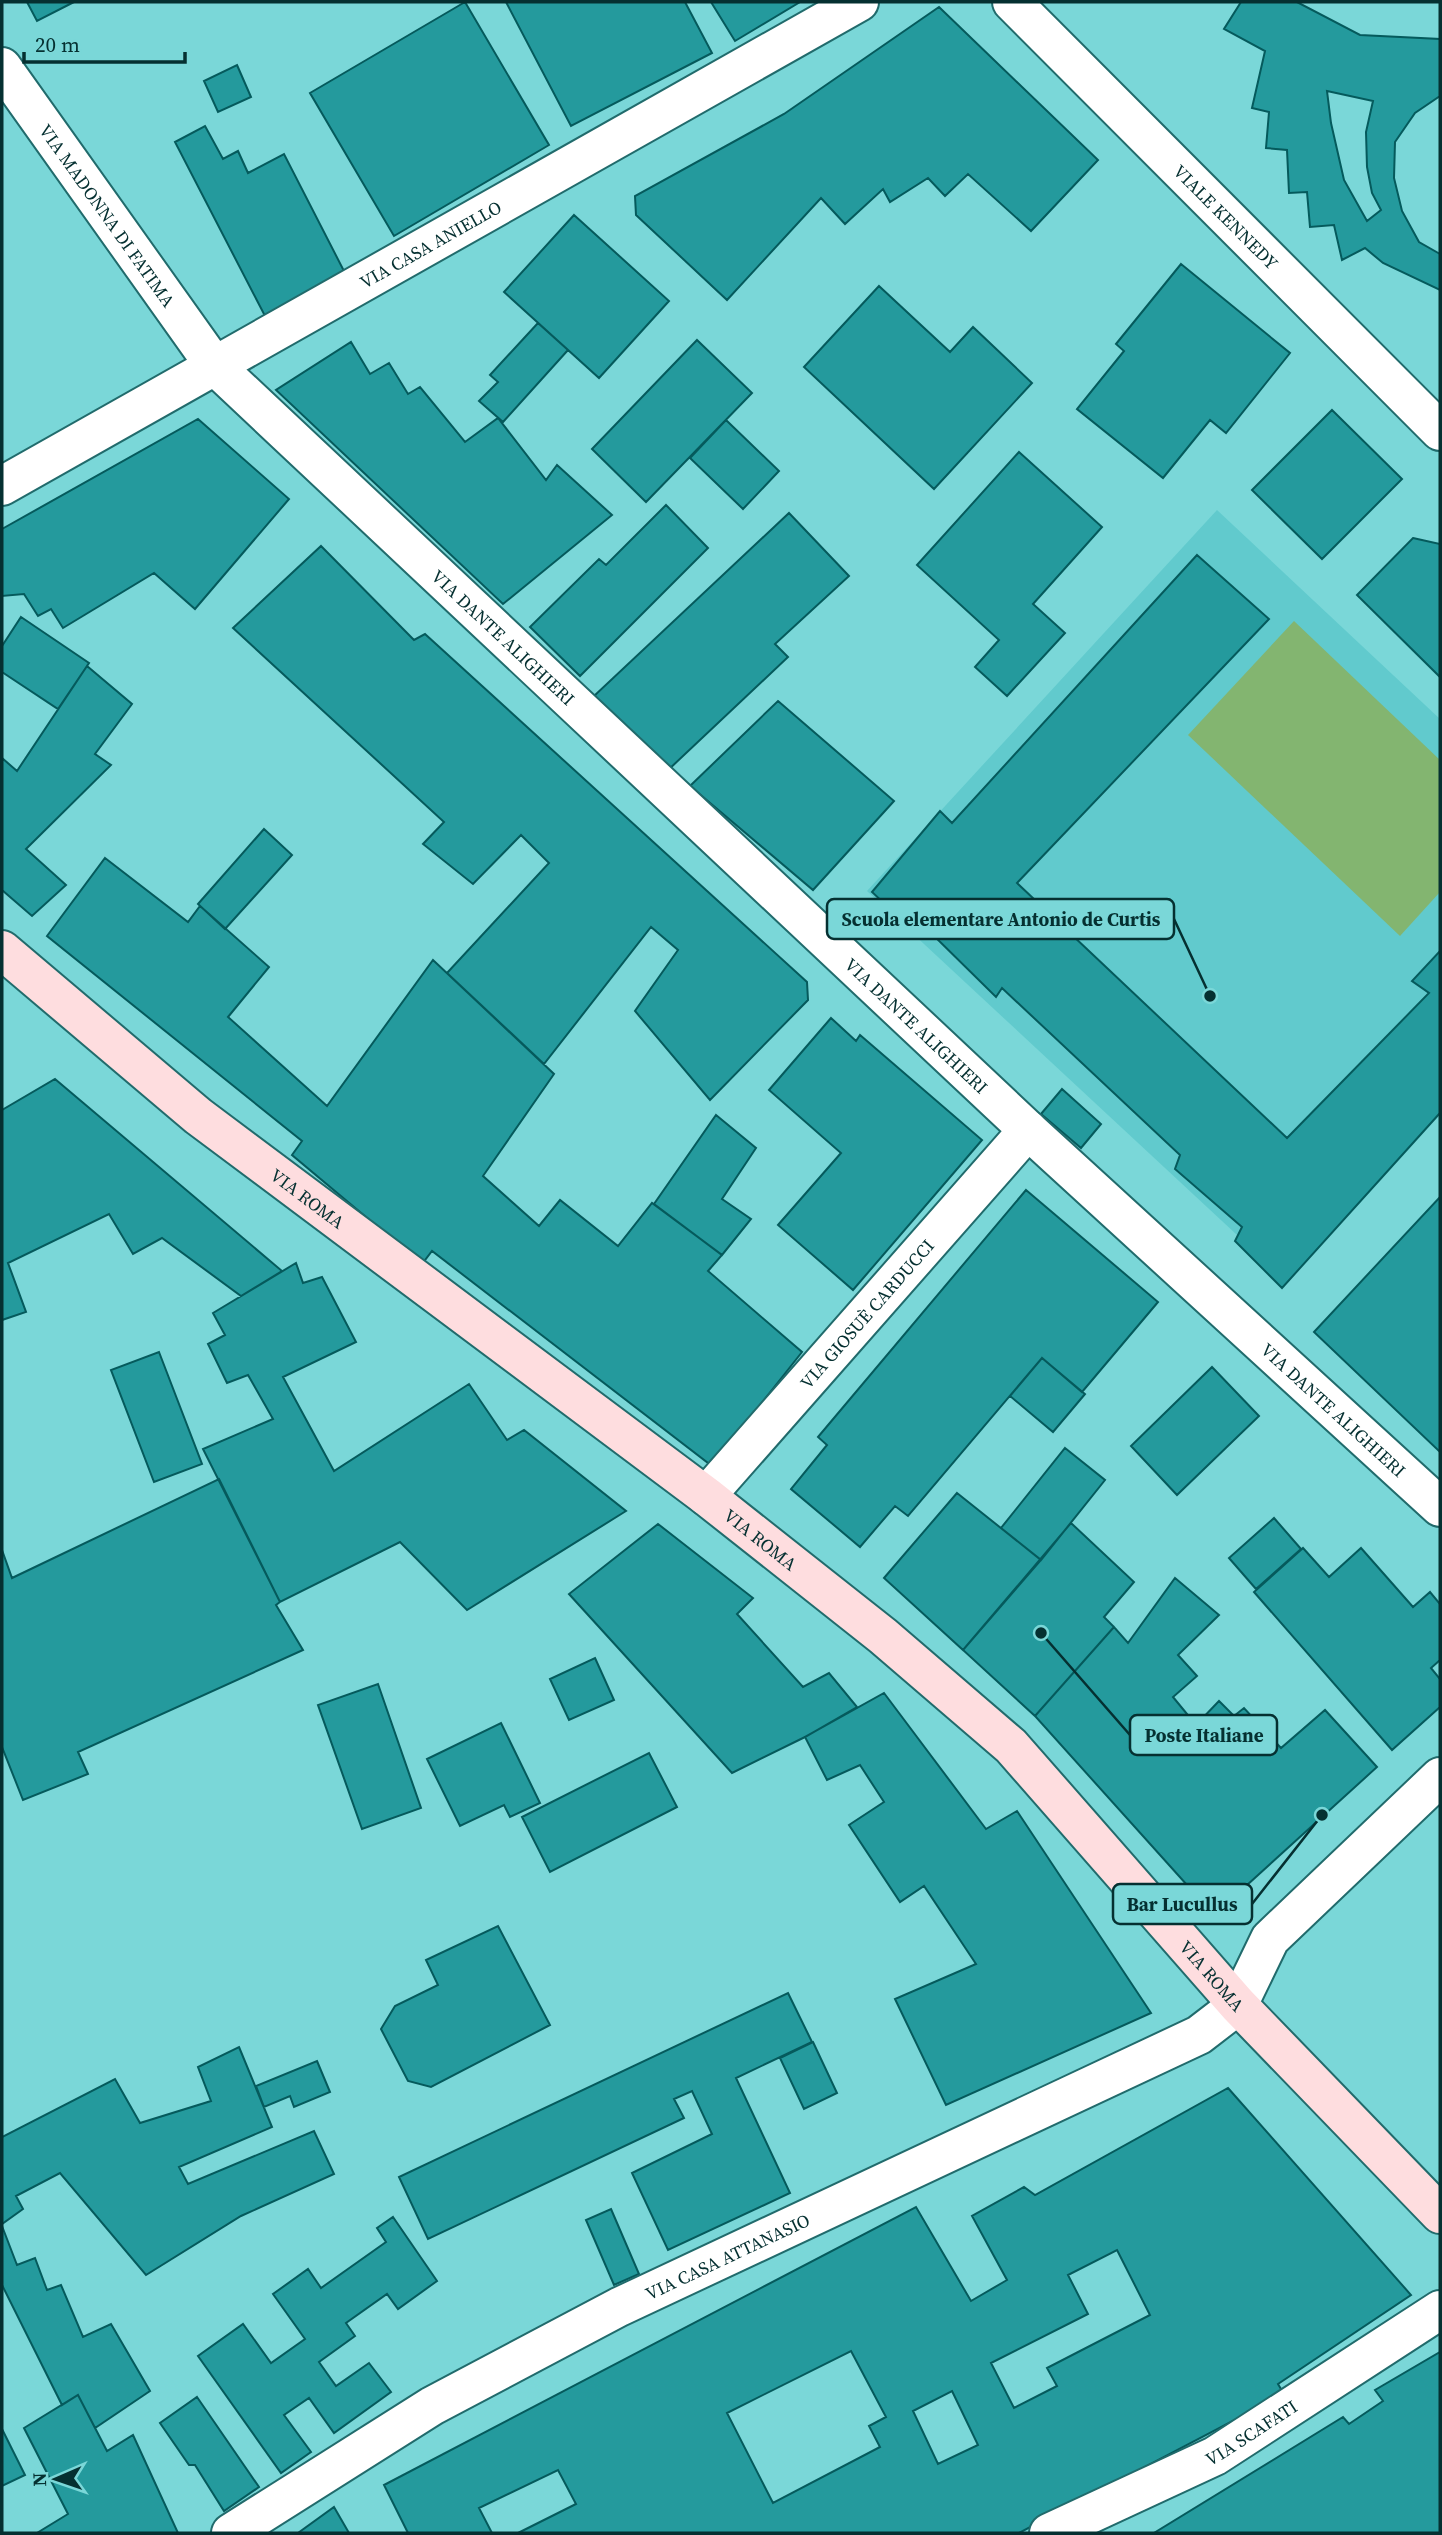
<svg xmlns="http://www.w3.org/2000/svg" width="1442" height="2535" viewBox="0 0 1442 2535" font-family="'Source Serif 4',serif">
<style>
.built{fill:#61cacd}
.green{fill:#83b570}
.building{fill:#249a9d;stroke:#055a5c;stroke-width:2;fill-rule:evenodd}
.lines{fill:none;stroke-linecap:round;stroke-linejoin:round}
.minor-casing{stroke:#216b6c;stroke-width:42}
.tertiary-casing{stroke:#216b6c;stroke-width:42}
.secondary-casing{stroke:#216b6c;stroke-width:42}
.minor{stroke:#fff;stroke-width:38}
.tertiary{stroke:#fff;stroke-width:38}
.secondary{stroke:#fedddf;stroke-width:38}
.labels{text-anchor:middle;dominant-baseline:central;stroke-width:7;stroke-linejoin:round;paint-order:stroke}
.street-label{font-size:18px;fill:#053031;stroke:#7ad7d8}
.leader{fill:none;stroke:#053031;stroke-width:2.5}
.callout-dot{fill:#053031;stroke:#7ad7d8;stroke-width:2.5}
.callout{fill:#7ad7d8;stroke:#053031;stroke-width:2.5}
.callout-label{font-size:19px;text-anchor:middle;font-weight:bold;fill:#053031}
</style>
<rect width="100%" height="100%" fill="#7ad7d8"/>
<path class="built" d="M 1217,510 L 1440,719 L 1440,1100 L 1279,1274 L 867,891 Z"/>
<path class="green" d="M 1294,621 L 1440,760 L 1440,892 L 1400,936 L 1188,735 Z"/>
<path class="building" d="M 27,2 L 74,2 L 37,21 Z
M 465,2 L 549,145 L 394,236 L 310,93 Z
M 506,2 L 685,2 L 712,53 L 571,126 Z
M 711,2 L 800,2 L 735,41 Z
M 1241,2 L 1297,2 L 1360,35 L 1440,39 L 1440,96 L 1415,113 L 1395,142 L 1394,178 L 1402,211 L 1419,242 L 1440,254 L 1440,290 L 1383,263 L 1365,248 L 1342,260 L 1334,225 L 1310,227 L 1307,192 L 1289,193 L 1287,150 L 1266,148 L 1269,112 L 1252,108 L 1265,51 L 1224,29 ZM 1327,91 L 1373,101 L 1366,132 L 1367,167 L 1372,193 L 1381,210 L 1367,221 L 1344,180 L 1331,123 Z
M 939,7 L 1098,160 L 1031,231 L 968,174 L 945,196 L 928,178 L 890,202 L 883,189 L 845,224 L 821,198 L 727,300 L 636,215 L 635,196 L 784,114 Z
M 237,65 L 251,97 L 218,112 L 204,81 Z
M 205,126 L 223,159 L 238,151 L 248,173 L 284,154 L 345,273 L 265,316 L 175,142 Z
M 574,215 L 669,301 L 599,378 L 504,292 Z
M 1181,264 L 1290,353 L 1226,433 L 1210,420 L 1163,478 L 1077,409 L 1124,351 L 1116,344 Z
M 879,286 L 950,352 L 973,327 L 1032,383 L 934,489 L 804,367 Z
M 538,323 L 568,350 L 503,422 L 479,401 L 498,382 L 490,375 Z
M 697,340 L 752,393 L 646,502 L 592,449 Z
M 351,342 L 370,374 L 389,363 L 408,394 L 420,387 L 465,442 L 498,418 L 546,480 L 557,465 L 612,515 L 503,604 L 276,390 Z
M 1332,410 L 1402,479 L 1322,559 L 1252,490 Z
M 198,419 L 289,499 L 195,609 L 154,573 L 63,628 L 51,609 L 38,616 L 24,594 L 2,596 L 2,529 Z
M 726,420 L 779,471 L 743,509 L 690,458 Z
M 1019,452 L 1102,527 L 1033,604 L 1065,633 L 1007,696 L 975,667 L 999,640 L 917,565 Z
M 666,505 L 708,548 L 580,676 L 530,627 L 599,559 L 606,565 Z
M 789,513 L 849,576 L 775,644 L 788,657 L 666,772 L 594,696 Z
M 1413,538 L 1440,544 L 1440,677 L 1357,595 Z
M 321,546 L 414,640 L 425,634 L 807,982 L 808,1000 L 710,1100 L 635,1011 L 678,950 L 651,927 L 544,1064 L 447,973 L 549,863 L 521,835 L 473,884 L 423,844 L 444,822 L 233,628 Z
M 1197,555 L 1269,619 L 1017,883 L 1287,1138 L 1429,993 L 1412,981 L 1440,951 L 1440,1113 L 1282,1288 L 1235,1241 L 1242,1227 L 1175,1169 L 1180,1155 L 1002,988 L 996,997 L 926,928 L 919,936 L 872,892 L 940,811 L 952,823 Z
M 21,617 L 89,663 L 58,709 L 2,672 L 2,646 Z
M 87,666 L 132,704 L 95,754 L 111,765 L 26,849 L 66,885 L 32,916 L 2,890 L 2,758 L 17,771 Z
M 778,701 L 894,801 L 813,890 L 690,786 Z
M 264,829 L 292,855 L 225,929 L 198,904 Z
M 105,858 L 188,922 L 200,906 L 269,967 L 228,1017 L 327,1106 L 433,960 L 554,1074 L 483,1176 L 539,1226 L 560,1200 L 618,1246 L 652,1203 L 722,1255 L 708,1271 L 802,1352 L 712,1466 L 432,1251 L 422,1264 L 292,1155 L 302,1141 L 47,936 Z
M 831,1018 L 856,1041 L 860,1035 L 982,1140 L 853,1290 L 778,1225 L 841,1153 L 769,1090 Z
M 55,1079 L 282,1271 L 241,1296 L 162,1238 L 133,1254 L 109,1214 L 8,1263 L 26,1312 L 2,1320 L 2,1110 Z
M 1062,1089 L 1101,1124 L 1081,1148 L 1041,1114 Z
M 716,1115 L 756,1148 L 722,1199 L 751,1219 L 722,1255 L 654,1204 Z
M 1026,1190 L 1158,1302 L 1082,1392 L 1042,1358 L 908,1516 L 895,1506 L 860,1547 L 791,1489 L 827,1445 L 818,1437 Z
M 1440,1197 L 1440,1452 L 1314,1332 Z
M 296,1263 L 303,1283 L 322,1277 L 356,1342 L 283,1377 L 334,1471 L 469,1384 L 507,1440 L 524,1430 L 626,1511 L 467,1610 L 400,1542 L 280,1602 L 203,1449 L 273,1419 L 248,1375 L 227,1383 L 208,1344 L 225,1335 L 213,1313 Z
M 159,1352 L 202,1464 L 154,1482 L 111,1370 Z
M 1042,1358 L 1085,1394 L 1053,1432 L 1010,1396 Z
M 1212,1367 L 1259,1416 L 1177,1495 L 1131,1446 Z
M 1065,1448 L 1105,1480 L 1041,1560 L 1001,1528 Z
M 219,1479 L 280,1602 L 276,1605 L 303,1650 L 78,1752 L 88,1774 L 23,1800 L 2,1747 L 2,1550 L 12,1578 Z
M 957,1493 L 1041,1560 L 963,1650 L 884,1578 Z
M 1274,1518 L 1301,1549 L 1256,1589 L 1229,1558 Z
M 1071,1523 L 1134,1582 L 1104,1617 L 1114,1627 L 1035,1716 L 963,1650 Z
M 658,1524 L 753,1598 L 737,1614 L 803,1687 L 829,1673 L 857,1707 L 805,1737 L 732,1773 L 569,1594 Z
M 1303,1548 L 1329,1577 L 1361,1548 L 1413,1607 L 1430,1592 L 1440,1604 L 1440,1660 L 1431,1668 L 1440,1679 L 1440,1707 L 1392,1750 L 1254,1592 Z
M 1175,1578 L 1219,1615 L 1178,1655 L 1197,1676 L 1173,1697 L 1196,1725 L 1219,1701 L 1234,1716 L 1244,1708 L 1281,1748 L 1325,1710 L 1377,1767 L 1214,1915 L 1035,1716 L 1114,1627 L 1128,1643 Z
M 595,1658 L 614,1700 L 569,1720 L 550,1679 Z
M 378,1684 L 421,1808 L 362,1829 L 318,1705 Z
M 884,1693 L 986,1829 L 1017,1811 L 1151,2013 L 946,2105 L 895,1999 L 976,1964 L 924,1886 L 900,1902 L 849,1825 L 884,1802 L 860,1765 L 827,1780 L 805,1737 Z
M 501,1723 L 540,1803 L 510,1817 L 504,1805 L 460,1826 L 427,1759 Z
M 649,1753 L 677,1807 L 550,1872 L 522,1817 Z
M 498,1926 L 550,2025 L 431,2087 L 408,2081 L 381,2029 L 395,2006 L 438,1985 L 426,1960 Z
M 788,1993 L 812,2042 L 736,2078 L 790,2193 L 668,2250 L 632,2173 L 712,2134 L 692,2091 L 674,2099 L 684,2118 L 428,2239 L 399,2177 Z
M 813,2042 L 837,2093 L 804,2109 L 780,2058 Z
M 239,2047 L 272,2127 L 179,2167 L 188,2184 L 314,2131 L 334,2174 L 241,2216 L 146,2275 L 60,2173 L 16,2196 L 23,2209 L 2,2224 L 2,2137 L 115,2079 L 140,2123 L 211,2101 L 198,2067 Z
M 317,2061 L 330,2092 L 294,2107 L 290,2096 L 264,2107 L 256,2086 Z
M 1228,2088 L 1411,2295 L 1278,2384 L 1284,2394 L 1019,2533 L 518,2533 L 576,2504 L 558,2470 L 479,2508 L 492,2533 L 408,2533 L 384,2485 L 916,2207 L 971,2301 L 1007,2280 L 972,2216 L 1024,2187 L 1035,2195 ZM 1117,2250 L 1150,2315 L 1047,2368 L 1057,2386 L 1014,2408 L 991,2363 L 1088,2314 L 1068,2275 ZM 851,2351 L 886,2417 L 869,2426 L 880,2447 L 773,2503 L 727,2413 ZM 952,2391 L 978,2445 L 938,2464 L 913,2411 Z
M 611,2209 L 639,2274 L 614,2285 L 586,2220 Z
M 393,2217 L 437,2281 L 398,2309 L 387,2294 L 346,2323 L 355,2336 L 319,2362 L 336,2386 L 369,2363 L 391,2392 L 334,2433 L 309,2398 L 284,2415 L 311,2452 L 281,2473 L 198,2356 L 243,2324 L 271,2363 L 305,2339 L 273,2294 L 308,2269 L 321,2288 L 386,2242 L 377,2228 Z
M 2,2226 L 17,2265 L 35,2258 L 47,2290 L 61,2285 L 83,2337 L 111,2324 L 150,2391 L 95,2428 L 78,2395 L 62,2405 L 2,2285 Z
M 1440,2352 L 1440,2533 L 1154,2533 L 1343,2417 L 1349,2424 L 1383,2401 L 1375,2390 Z
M 78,2395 L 107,2451 L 133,2435 L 178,2533 L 37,2533 L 68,2514 L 24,2428 Z
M 197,2397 L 259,2487 L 224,2511 L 195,2465 L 189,2465 L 160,2423 Z
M 2,2429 L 25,2475 L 2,2486 Z
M 334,2507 L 349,2533 L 298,2533 Z"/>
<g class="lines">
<g class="minor-casing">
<g id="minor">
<path id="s1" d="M 1012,2 L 1440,431"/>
<path id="s2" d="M 2,67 L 214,365 L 1028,1130 L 1440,1507"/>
<path id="s3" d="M 2,486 L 859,2"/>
<path id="s4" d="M 706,1496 L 1028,1130"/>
<path id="s5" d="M 231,2533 L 432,2406 L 619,2307 L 1199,2035 L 1238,2005 L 1270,1939 L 1440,1777"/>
</g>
</g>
<g class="tertiary-casing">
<g id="tertiary">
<path id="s6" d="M 1049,2533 L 1215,2456 L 1440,2310"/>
</g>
</g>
<g class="secondary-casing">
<g id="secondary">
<path id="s7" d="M 2,950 L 198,1116 L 706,1496 L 883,1636 L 1011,1746 L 1238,2005 L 1440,2214"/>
</g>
</g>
<use href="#minor" class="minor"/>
<use href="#tertiary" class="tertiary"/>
<use href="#secondary" class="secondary"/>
</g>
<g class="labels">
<g class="street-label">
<text stroke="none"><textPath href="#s2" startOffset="182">VIA MADONNA DI FATIMA</textPath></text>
<text stroke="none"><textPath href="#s1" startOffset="303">VIALE KENNEDY</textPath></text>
<text stroke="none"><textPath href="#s3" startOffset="492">VIA CASA ANIELLO</textPath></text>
<text stroke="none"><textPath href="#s2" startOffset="763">VIA DANTE ALIGHIERI</textPath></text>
<text stroke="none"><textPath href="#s2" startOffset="1330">VIA DANTE ALIGHIERI</textPath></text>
<text stroke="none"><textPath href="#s7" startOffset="394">VIA ROMA</textPath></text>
<text stroke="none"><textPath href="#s4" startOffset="243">VIA GIOSUÈ CARDUCCI</textPath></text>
<text stroke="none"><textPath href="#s2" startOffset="1897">VIA DANTE ALIGHIERI</textPath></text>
<text stroke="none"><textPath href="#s7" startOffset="961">VIA ROMA</textPath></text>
<text stroke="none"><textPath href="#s7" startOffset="1591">VIA ROMA</textPath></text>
<text stroke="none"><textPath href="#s5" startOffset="569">VIA CASA ATTANASIO</textPath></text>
<text stroke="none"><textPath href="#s6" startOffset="226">VIA SCAFATI</textPath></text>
</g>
</g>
<path class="leader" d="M1210 996L1174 919M1041 1633L1130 1735M1322 1815L1252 1904"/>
<g class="callout-dot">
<circle cx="1210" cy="996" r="7"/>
<circle cx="1041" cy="1633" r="7"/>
<circle cx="1322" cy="1815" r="7"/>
</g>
<g class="callout">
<rect x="827" y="899" width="347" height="40" rx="7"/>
<rect x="1130" y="1715" width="147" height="40" rx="7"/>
<rect x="1113" y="1884" width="139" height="40" rx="7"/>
</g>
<g class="callout-label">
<text x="1001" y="926">Scuola elementare Antonio de Curtis</text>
<text x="1204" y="1742">Poste Italiane</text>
<text x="1182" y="1911">Bar Lucullus</text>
</g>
<rect width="1442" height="2535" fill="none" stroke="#053031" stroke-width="7"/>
<g transform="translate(56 2479) rotate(268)" stroke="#7ad7d8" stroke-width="5" paint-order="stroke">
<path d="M0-5L12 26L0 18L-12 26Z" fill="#053031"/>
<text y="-10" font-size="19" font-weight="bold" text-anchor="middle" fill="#053031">N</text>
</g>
<path d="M24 52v10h161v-10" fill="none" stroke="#053031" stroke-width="3.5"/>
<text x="35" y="52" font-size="21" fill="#053031" stroke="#7ad7d8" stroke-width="5" paint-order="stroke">20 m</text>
</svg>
